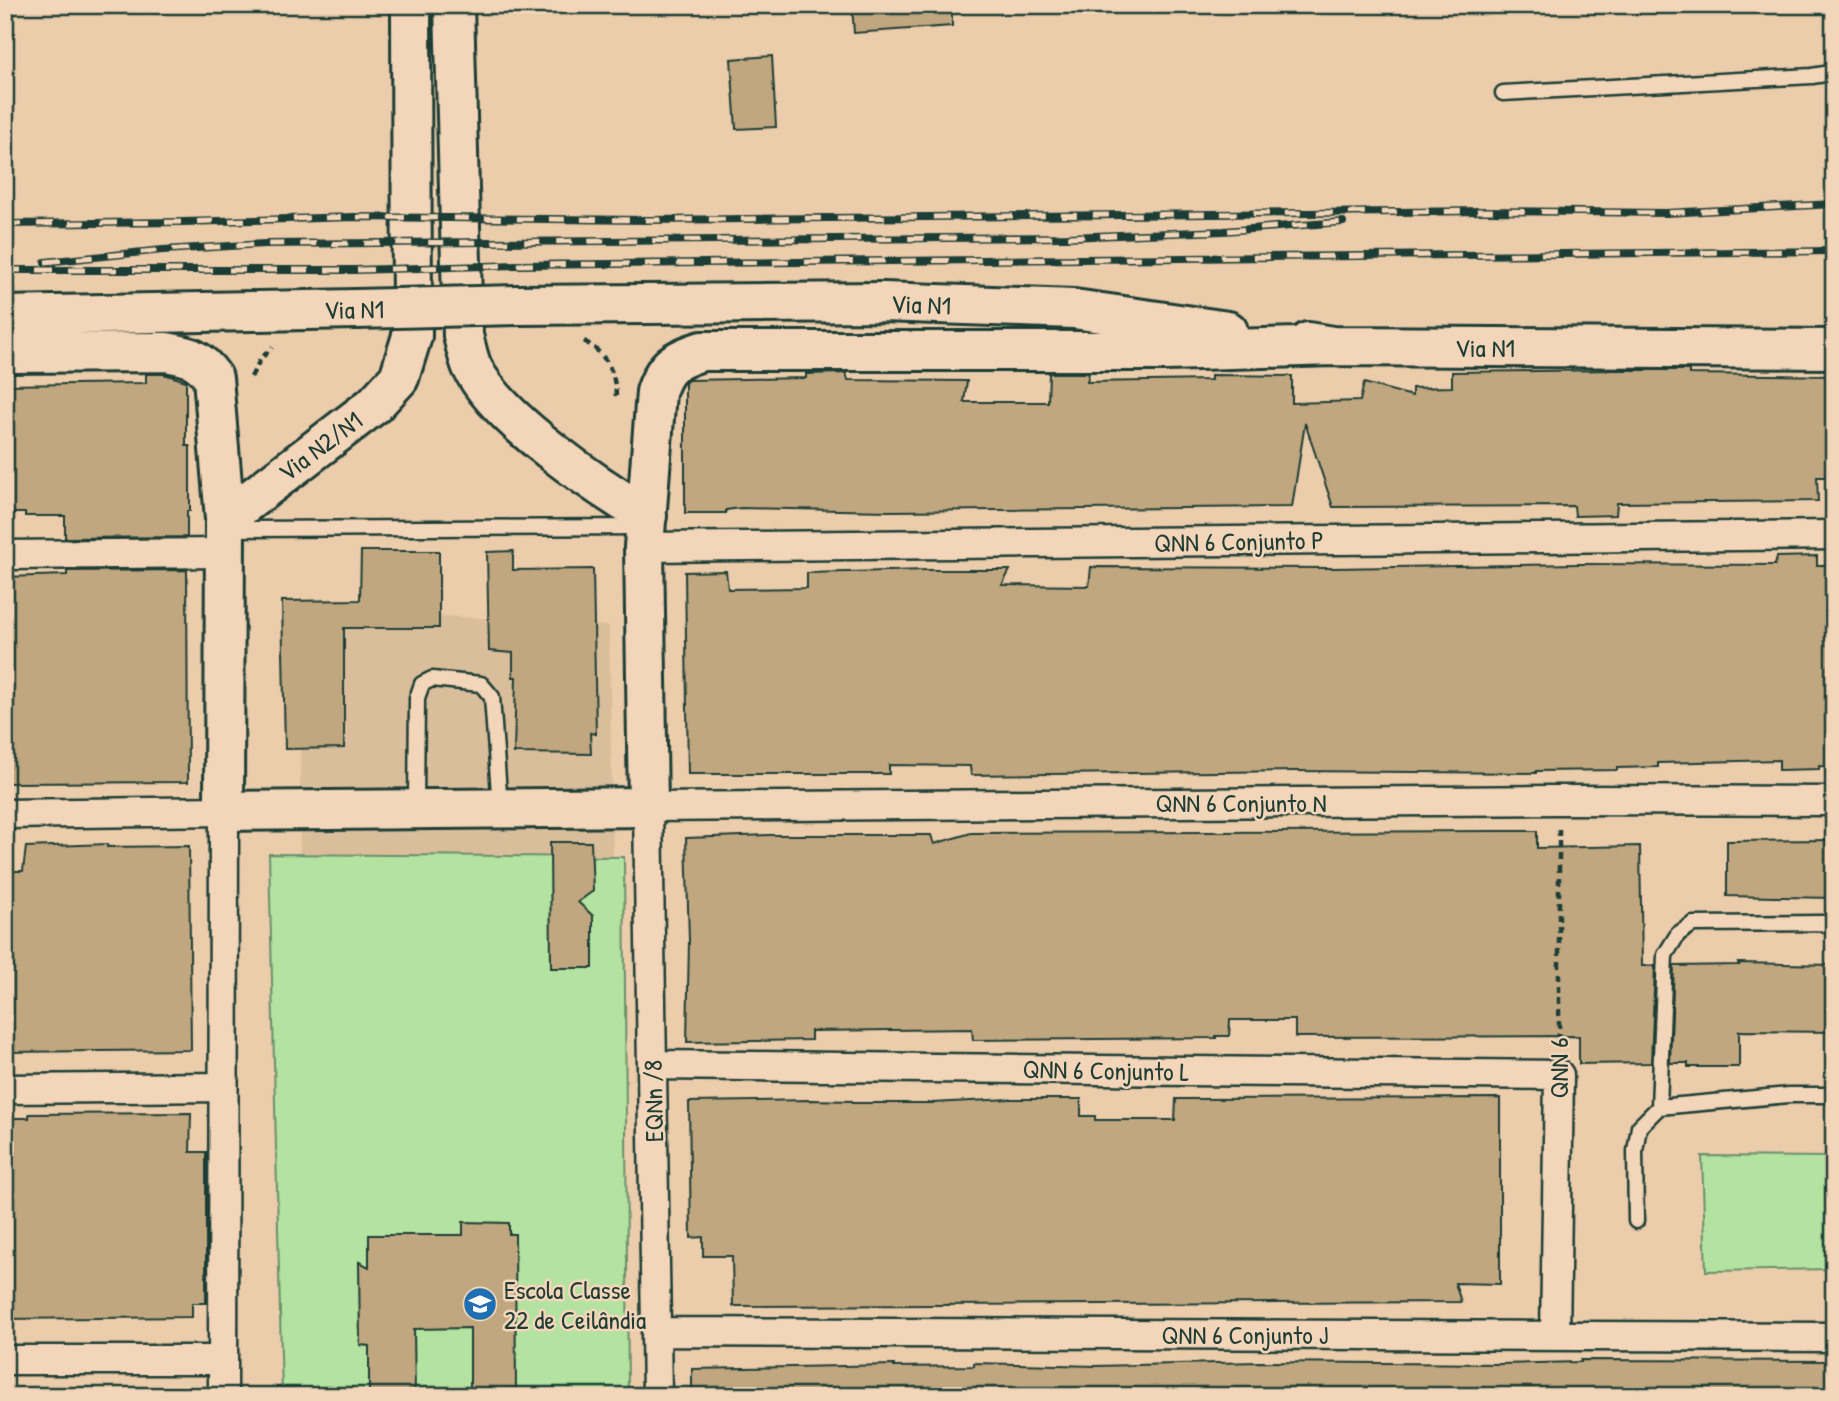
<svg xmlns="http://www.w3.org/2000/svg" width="1839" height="1401" viewBox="0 0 1839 1401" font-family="'Patrick Hand',sans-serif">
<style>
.built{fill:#dabe9c}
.green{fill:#b4e2a0;stroke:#6a906a;stroke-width:2}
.building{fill:#c1a780;stroke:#1f3d34;stroke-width:2}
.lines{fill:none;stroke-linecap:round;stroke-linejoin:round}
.lane-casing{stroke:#1f3d34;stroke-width:19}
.street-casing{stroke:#1f3d34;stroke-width:33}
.secondary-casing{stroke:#1f3d34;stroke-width:44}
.path{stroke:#1f3d34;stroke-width:4.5;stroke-dasharray:7 5;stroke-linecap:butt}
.lane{stroke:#f3d6b9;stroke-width:14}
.street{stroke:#f3d6b9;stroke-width:28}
.secondary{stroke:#f3d6b9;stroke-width:38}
.rail-casing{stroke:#1f3d34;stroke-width:8}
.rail{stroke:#f3d6b9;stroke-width:5;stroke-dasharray:16;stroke-linecap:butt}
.secondary-bridge-casing{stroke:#1f3d34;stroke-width:44;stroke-linecap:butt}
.secondary-bridge{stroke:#f3d6b9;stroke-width:38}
.labels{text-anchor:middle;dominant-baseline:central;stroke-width:5;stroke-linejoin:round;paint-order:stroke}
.street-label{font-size:26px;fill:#1f3d34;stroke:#f3d6b9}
.poi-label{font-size:26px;fill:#1f3d34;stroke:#f3d6b9;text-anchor:start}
</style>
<rect width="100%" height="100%" fill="#ebccab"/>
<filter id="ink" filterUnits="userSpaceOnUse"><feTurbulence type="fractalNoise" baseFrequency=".0143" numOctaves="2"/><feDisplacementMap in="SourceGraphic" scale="14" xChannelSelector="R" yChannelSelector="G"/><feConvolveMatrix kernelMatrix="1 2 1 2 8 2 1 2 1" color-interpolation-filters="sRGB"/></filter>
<g filter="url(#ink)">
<path class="built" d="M 301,607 L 609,626 L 615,978 L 297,1396 Z"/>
<path class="green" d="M 269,854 L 624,857 L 628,1396 L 282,1396 Z
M 1702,1156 L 1834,1157 L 1834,1269 L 1706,1271 Z"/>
<path class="building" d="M 852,5 L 952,5 L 952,26 L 854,33 Z
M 772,56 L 776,127 L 736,129 L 731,59 Z
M 1620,370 L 1689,370 L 1689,374 L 1834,376 L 1834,477 L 1817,477 L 1818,501 L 1617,503 L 1616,515 L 1575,516 L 1574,506 L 1333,507 L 1305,423 L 1292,507 L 889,511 L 741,508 L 726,510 L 726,513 L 685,513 L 685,383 L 688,380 L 806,378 L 806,374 L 846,373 L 848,380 L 967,381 L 964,402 L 1048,402 L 1049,373 L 1089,373 L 1087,382 L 1211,380 L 1211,375 L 1292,376 L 1292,403 L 1360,401 L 1364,383 L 1412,396 L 1412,388 L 1452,387 L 1452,372 Z
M 146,374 L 164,374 L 186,381 L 186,446 L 190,446 L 190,511 L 187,511 L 187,537 L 65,538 L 65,516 L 25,516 L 25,513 L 5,513 L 5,385 L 146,383 Z
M 361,551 L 439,551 L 439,628 L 344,628 L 344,748 L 285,749 L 282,601 L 360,600 Z
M 513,551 L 513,570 L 593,569 L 596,734 L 590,733 L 591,754 L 514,753 L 516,677 L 513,677 L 513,653 L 489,651 L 487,552 Z
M 1817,556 L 1817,565 L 1834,565 L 1834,767 L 1819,766 L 1819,769 L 1779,770 L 1779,760 L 1658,763 L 1658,767 L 1617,768 L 1617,770 L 1536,771 L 1536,773 L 1294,771 L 971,775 L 970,766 L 889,765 L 889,774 L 688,774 L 685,572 L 726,571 L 728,589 L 807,588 L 807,573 L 929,570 L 1010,570 L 1002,585 L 1089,586 L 1091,567 L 1333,568 L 1580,564 L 1775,565 L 1777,557 Z
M 187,570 L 188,782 L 5,783 L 5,577 L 67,575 L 67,571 Z
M 1497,831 L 1537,831 L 1537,848 L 1640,846 L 1642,966 L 1655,966 L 1651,1063 L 1579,1064 L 1579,1036 L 1295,1037 L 1295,1020 L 1230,1020 L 1229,1036 L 1216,1036 L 1216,1038 L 973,1040 L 972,1029 L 811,1031 L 811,1040 L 687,1042 L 689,940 L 686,838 L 770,835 L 931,835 L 934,844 L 971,833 Z
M 1834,840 L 1834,898 L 1727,896 L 1727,841 Z
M 550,842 L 591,842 L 593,891 L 578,902 L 593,916 L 593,968 L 551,968 Z
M 108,844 L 107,847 L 189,846 L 191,1050 L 5,1052 L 5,871 L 23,871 L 26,847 Z
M 1738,963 L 1833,965 L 1832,1032 L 1739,1031 L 1739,1067 L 1688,1067 L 1688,1063 L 1670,1063 L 1674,966 L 1739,965 Z
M 1500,1098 L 1500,1284 L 1455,1283 L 1461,1302 L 733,1306 L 732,1256 L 703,1256 L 703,1237 L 691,1238 L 689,1102 L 811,1100 L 852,1101 L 852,1103 L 932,1103 L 1010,1099 L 1081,1099 L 1081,1116 L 1095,1116 L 1095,1120 L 1175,1120 L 1176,1099 Z
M 191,1113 L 190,1152 L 206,1152 L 206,1303 L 192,1303 L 192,1317 L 5,1319 L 5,1118 L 29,1118 L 29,1114 Z
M 463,1222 L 509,1223 L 509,1234 L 515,1234 L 516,1396 L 470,1396 L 470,1328 L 414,1329 L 415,1396 L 369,1396 L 369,1346 L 360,1345 L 359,1262 L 369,1267 L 369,1235 L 463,1235 Z
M 1581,1360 L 1834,1361 L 1834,1396 L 692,1396 L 692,1369 L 894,1365 L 894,1367 L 974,1366 L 974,1363 L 1096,1366 L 1258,1362 L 1500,1364 L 1581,1362 Z"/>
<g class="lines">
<g class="lane-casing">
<path id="lane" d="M 1503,93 L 1812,76 L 1831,73 L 1834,71
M 227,529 L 644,527
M 416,807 L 417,698 L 422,684 L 432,679 L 481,684 L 492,697 L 500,807
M 1659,1107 L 1665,955 L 1678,934 L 1693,924 L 1823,923 L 1834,929
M 1636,1221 L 1635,1151 L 1639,1127 L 1659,1107 L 1789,1095 L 1834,1095"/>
</g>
<g class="street-casing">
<path id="street" d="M 644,547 L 1834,535
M 5,555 L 224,553
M 5,814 L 224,811 L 223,1396
M 652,1065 L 1559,1075 L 1555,1336
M 5,1089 L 223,1087
M 656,1332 L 1834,1337
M 5,1360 L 222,1360
M 657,1396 L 648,807 L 1559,800 L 1834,801"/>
</g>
<g class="secondary-casing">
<path id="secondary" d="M 454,5 L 463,336 C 466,346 468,358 472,367 C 497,419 597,486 647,516
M 517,305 L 883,302 L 1074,309 L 1228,331
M 5,316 L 356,309
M 1308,342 L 1333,346 L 1834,349
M 5,353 L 166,352 C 189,356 199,358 213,378 L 225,519 L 224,811 L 648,807 L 644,547 L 656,392 C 665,365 674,360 702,351 L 1166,351 L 1333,346
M 225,519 L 374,405 L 399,378 L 412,336 L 411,5"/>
</g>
<path class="path" d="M 584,341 C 608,355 616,374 616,400
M 251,377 L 260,360 L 272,347
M 1559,829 L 1559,1044"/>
<use href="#lane" class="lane"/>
<use href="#street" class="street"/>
<use href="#secondary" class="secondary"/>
<g class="rail-casing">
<path id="rail" d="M 5,224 L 183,222 L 354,217 L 647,220 L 1486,211 L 1666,213 L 1834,204
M 45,262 L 163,250 L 265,244 L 1067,237 L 1224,231 L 1343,222
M 5,270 L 355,270 L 517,265 L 1834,251"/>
</g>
<use href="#rail" class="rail"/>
<g class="secondary-bridge-casing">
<path id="secondary-bridge" d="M 356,309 L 517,305"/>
</g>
<use href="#secondary-bridge" class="secondary-bridge"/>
</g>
</g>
<defs>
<g id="school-disc" transform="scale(1.75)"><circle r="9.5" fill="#1f6fb2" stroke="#f3d6b9"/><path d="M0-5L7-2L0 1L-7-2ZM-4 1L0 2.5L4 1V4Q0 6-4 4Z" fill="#fff"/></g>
</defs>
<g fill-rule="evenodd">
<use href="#school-disc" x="480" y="1304"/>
</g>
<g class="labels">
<g class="street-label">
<text transform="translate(921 304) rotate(2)">Via N1</text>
<text transform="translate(354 309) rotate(-1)">Via N1</text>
<text x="1485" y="347">Via N1</text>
<text transform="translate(320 446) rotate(-37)">Via N2/N1</text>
<text transform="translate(1239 541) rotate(-1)">QNN 6 Conjunto P</text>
<text x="1241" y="802">QNN 6 Conjunto N</text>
<text transform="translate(1558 1068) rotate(-90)">QNN 6</text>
<text transform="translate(1106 1070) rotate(1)">QNN 6 Conjunto L</text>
<text transform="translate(653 1101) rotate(-91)">EQNn /8</text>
<text x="1245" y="1334">QNN 6 Conjunto J</text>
</g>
<g class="poi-label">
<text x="504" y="1289">Escola Classe<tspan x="504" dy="30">22 de Ceilândia</tspan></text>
</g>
</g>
<rect width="1839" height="1401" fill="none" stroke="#f3d6b9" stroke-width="28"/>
<rect x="14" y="14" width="1811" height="1373" fill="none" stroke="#1f3d34" stroke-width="2.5" filter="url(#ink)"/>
</svg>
